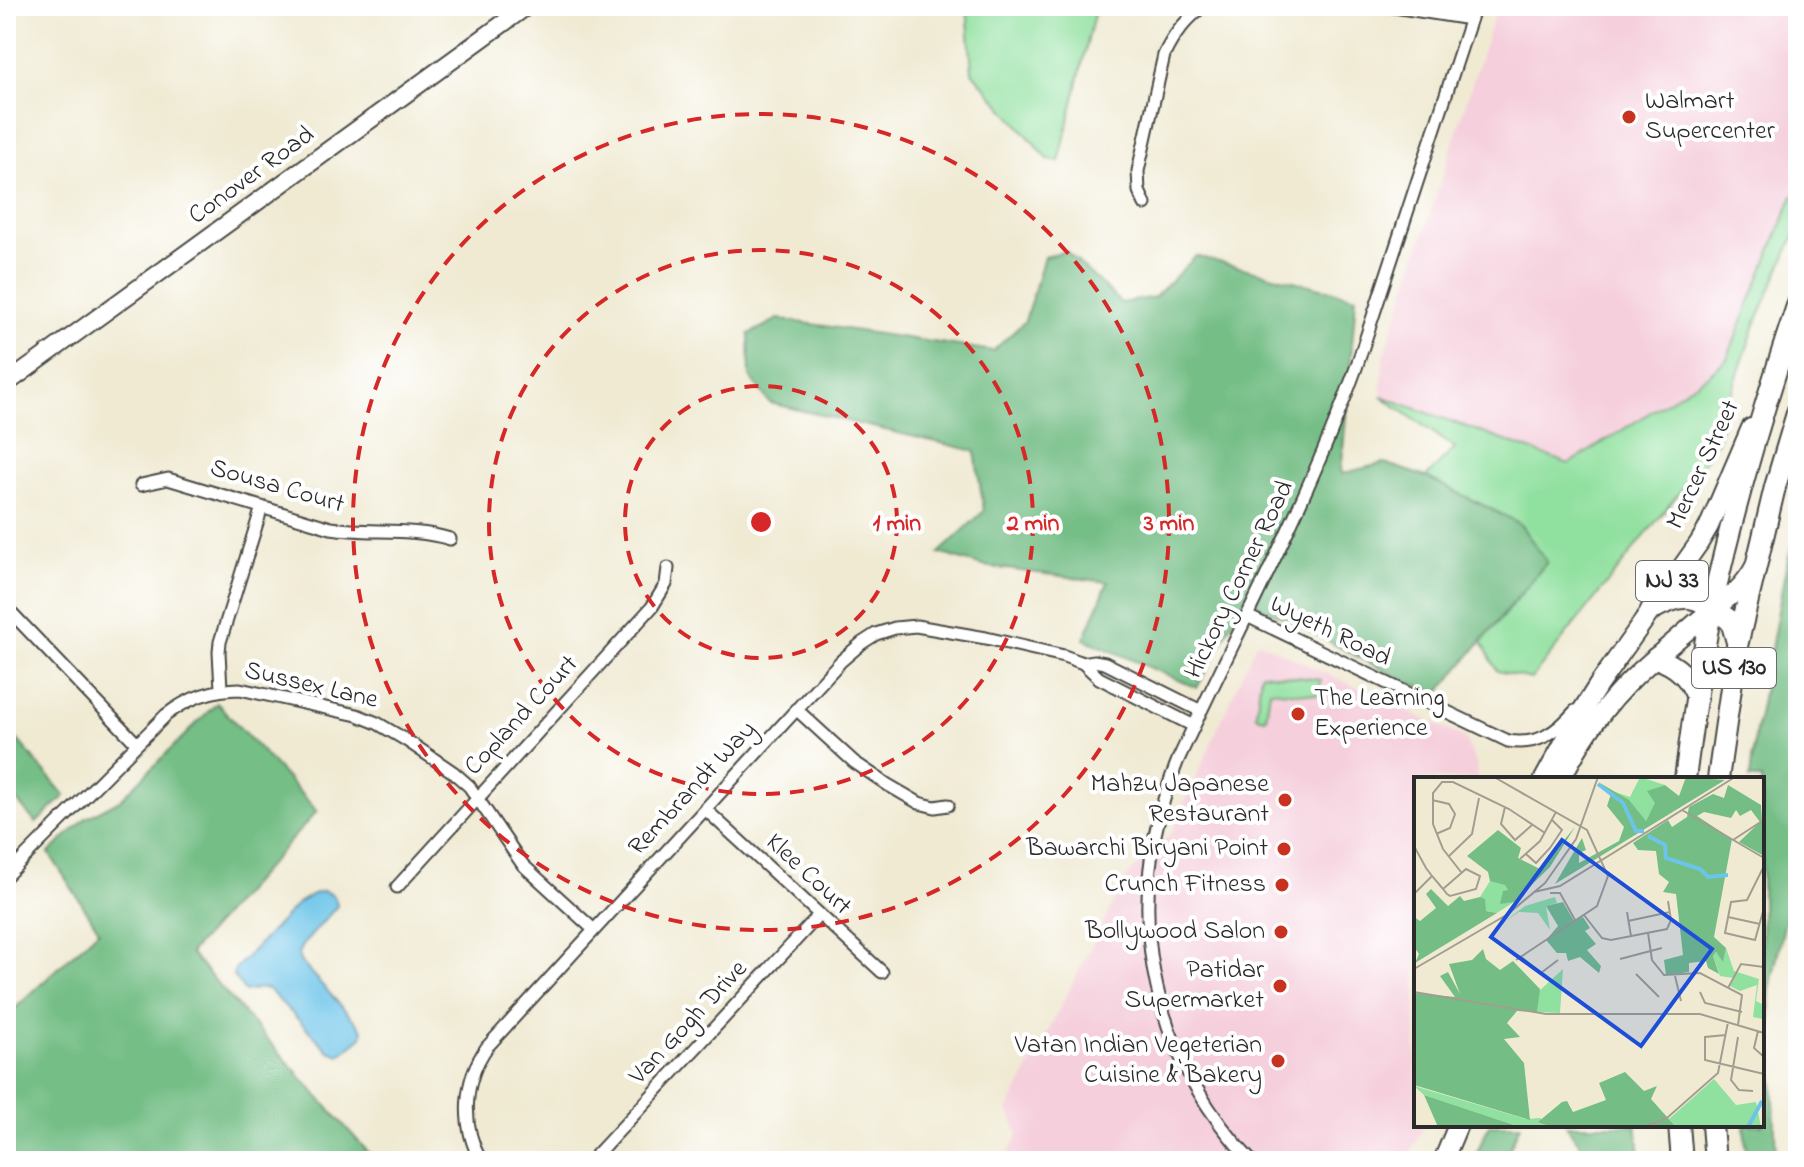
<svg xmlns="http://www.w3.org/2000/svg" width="1804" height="1167" viewBox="0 0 1804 1167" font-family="'Indie Flower',sans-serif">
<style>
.built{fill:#f5cfdb}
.green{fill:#90e09f;stroke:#5e8665;stroke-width:2}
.forest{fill:#74be86;stroke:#507458;stroke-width:2}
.water{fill:#6cc4e9;stroke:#4c788a;stroke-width:2}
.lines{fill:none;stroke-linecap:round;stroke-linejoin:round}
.street-casing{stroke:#494844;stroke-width:15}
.secondary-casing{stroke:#494844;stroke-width:20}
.primary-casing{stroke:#494844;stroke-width:22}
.highway-casing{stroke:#494844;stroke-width:24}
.street{stroke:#fff;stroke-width:11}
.secondary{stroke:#fff;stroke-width:16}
.primary{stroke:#fff;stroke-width:18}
.highway{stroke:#fff;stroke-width:20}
.ring{fill:none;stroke:#d62828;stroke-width:4;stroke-dasharray:14 10}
.poi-dot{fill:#c8321e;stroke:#fff;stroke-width:3}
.labels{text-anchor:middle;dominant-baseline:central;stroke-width:8;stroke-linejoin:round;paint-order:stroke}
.shield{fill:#fff;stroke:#6b6b6b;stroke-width:2}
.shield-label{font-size:24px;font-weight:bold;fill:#2b2b2b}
.poi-label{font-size:26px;fill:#2b2b2b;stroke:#fff;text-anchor:end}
.street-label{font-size:26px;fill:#2b2b2b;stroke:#fff}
.inset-river{fill:none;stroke:#6cc4e9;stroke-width:4}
.inset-road{fill:none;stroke:#a19e90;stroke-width:2}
.view{fill:#1d4ed8;fill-opacity:0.15;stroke:#1d4ed8;stroke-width:4}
.inset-edge{fill:none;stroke:#2b2b2b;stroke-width:4}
.centre{fill:#d62828;stroke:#fff;stroke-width:4}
.ring-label{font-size:24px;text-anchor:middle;font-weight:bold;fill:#d62828;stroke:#fff;stroke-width:8;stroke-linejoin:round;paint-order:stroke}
</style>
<rect width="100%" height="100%" fill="#fff"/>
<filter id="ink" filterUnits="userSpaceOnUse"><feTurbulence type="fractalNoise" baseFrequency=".0125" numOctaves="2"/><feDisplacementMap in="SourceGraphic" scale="16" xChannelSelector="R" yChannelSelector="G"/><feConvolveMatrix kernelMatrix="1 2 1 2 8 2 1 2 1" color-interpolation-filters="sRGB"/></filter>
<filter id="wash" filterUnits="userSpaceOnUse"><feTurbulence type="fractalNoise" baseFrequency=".006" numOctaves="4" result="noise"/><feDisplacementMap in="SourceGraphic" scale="32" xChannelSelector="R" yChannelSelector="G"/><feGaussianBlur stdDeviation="1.8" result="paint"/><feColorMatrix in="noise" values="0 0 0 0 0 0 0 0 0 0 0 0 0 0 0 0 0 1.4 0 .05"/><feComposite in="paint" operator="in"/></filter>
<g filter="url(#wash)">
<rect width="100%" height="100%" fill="#f0ead3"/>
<path class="built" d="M 1497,6 L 1798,6 L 1798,197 L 1793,196 L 1727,359 L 1707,376 L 1569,464 L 1381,396 L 1383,360 Z
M 1257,641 L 1465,738 L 1476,763 L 1477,779 L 1416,779 L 1416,1125 L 1425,1125 L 1406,1161 L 1005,1161 L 1018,1134 L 1008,1110 L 1126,878 L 1171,833 Z"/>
<path class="green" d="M 967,6 L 1096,6 L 1059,162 L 1048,159 L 972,72 Z
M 1793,196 L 1798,197 L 1798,228 L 1756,322 L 1728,403 L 1717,442 L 1701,465 L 1531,679 L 1497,671 L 1482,642 L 1547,562 L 1519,523 L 1426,477 L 1455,448 L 1381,396 L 1569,464 L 1707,376 L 1727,359 Z
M 1261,673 L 1321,680 L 1319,695 L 1270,690 L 1266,718 L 1256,716 Z"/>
<path class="forest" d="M 1066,251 L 1121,303 L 1155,297 L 1196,256 L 1356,297 L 1341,474 L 1384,463 L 1426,477 L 1519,523 L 1547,562 L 1438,694 C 1370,669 1311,627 1244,600 L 1197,688 L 1084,639 L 1108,582 L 983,566 L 939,553 L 984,511 L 975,451 L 770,403 L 750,377 L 749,334 L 778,319 L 993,351 L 1025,321 L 1044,257 Z
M 1798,525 L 1798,862 L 1770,989 L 1776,1161 L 1747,1161 L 1744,1125 L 1762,1125 L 1762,779 L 1750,779 L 1754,742 L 1786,567 Z
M 217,703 L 317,811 L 190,953 L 376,1161 L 6,1161 L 6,1017 L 99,930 L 49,853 L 86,818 L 120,800 Z
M 6,726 L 65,796 L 36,823 L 6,788 Z
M 1489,1125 L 1520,1125 L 1504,1161 L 1473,1161 Z
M 1566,1125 L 1636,1125 L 1641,1161 L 1592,1161 Z"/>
<path class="water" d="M 323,891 C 332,894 336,896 337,906 L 301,947 L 298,954 L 300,961 L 363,1030 L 362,1037 L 340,1055 L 329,1051 L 268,989 L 260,988 L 245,992 L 233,975 L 235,969 L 298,903 L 313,894 Z"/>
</g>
<g filter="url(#ink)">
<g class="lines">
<g class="street-casing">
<path id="street" d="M 1388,6 L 1470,19
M 1145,204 L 1139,191 L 1138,171 L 1164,55 C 1174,34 1185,21 1203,6
M 141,485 L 168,479 L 331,528 C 371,534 411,527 450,539
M 6,607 L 137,744
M 1247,616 L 1508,741 C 1537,746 1556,733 1575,711
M 1083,663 L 1094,661 L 1105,663 L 1201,711
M 221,689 L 219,652 L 220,642 L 262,507
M 796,709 L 854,762 L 888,785 L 919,803 L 935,807 L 948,805
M 705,809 L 882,972
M 6,876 L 166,715 C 188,698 212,689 240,689 L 357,715 L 377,723 L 406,740 L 453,772 L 469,786 L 523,865 L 593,929
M 397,887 L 652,607 L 666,584 L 668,568
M 481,1161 C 461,1125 463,1081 487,1047 L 841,661 L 862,643 L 876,634 L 895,628 L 916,626 L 986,638 L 1064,656 L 1083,663 L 1099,678 L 1194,726
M 591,1161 L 819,915
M 1251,1161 C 1147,1050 1120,901 1178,760 C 1238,630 1307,503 1356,368 L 1475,6"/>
</g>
<g class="secondary-casing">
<path id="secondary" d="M 6,384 L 527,6"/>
</g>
<g class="primary-casing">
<path id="primary" d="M 1544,779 L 1578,717 L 1599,684 L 1699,543 L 1709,526 L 1751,428
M 1561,779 C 1579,743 1603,707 1632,679 C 1652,659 1676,641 1697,622 C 1717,605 1741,593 1754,568
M 1443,1161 L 1458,1125"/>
</g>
<g class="highway-casing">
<path id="highway" d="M 1651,610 C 1691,588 1697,598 1731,621 L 1737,642
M 1656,658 C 1677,665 1690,677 1697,698
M 1685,779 C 1695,702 1706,625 1725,550 C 1746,466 1771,384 1798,303
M 1718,779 L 1737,646 L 1775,487 L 1798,410
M 1679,1125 L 1682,1161
M 1712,1125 L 1715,1161"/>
</g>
<use href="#street" class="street"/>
<use href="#secondary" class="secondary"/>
<use href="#primary" class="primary"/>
<use href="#highway" class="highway"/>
</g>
</g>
<g class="ring">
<circle cx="761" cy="522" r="136"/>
<circle cx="761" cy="522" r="272"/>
<circle cx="761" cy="522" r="408"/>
</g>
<g class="poi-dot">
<circle cx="1629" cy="117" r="8"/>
<circle cx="1298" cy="714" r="8"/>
<circle cx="1285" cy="800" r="8"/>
<circle cx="1284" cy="849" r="8"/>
<circle cx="1282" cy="885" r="8"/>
<circle cx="1281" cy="932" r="8"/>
<circle cx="1280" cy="986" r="8"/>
<circle cx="1278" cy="1061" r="8"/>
</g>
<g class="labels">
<g class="shield">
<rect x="1636" y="561" width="72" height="40" rx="6"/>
<rect x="1692" y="648" width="84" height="40" rx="6"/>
</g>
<g class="shield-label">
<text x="1672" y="581">NJ 33</text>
<text x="1734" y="668">US 130</text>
</g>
<g class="poi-label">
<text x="1645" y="102" text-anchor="start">Walmart<tspan x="1645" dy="30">Supercenter</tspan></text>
<text x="1314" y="699" text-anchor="start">The Learning<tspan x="1314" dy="30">Experience</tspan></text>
<text x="1269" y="785">Mahzu Japanese<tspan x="1269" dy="30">Restaurant</tspan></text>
<text x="1268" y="849">Bawarchi Biryani Point</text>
<text x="1266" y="885">Crunch Fitness</text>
<text x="1265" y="932">Bollywood Salon</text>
<text x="1264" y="971">Patidar<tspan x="1264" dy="30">Supermarket</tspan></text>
<text x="1262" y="1046">Vatan Indian Vegeterian<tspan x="1262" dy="30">Cuisine &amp; Bakery</tspan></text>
</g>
<g class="street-label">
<text transform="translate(252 176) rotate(-36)">Conover Road</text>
<text transform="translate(1704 465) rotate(-65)">Mercer Street</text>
<text transform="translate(277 487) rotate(16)">Sousa Court</text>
<text transform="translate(1240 580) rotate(-64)">Hickory Corner Road</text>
<text transform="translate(1330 632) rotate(26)">Wyeth Road</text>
<text transform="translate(311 686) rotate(13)">Sussex Lane</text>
<text transform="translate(522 716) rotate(-47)">Copland Court</text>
<text transform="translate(693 789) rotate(-47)">Rembrandt Way</text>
<text transform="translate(808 875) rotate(43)">Klee Court</text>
<text transform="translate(689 1023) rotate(-47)">Van Gogh Drive</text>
</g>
</g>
<g transform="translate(1414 777)">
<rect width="350" height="350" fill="#f0ead3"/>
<path d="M 226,0 L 251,8 L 236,14 L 242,26 L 232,44 L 201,15 L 216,20 ZM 81,103 L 91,107 L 100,125 L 83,136 L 72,134 L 66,120 L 76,104 ZM 141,120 L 143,126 L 132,129 L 136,153 L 124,136 L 105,135 L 90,145 L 111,129 ZM 312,171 L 320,194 L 345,202 L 342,224 L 350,228 L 350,255 L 348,242 L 339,240 L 343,208 L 326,214 L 316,209 L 320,201 L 306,199 L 299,179 L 302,175 L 309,184 ZM 149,192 L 146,236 L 123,235 L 124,215 ZM 300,302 L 322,328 L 342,325 L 347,350 L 262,350 L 255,342 ZM 0,309 L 112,342 L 126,341 L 138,350 L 106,350 L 10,318 Z" fill="#90e09f"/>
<path d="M 272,0 L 311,3 L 141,107 L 168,61 L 172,73 L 165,76 L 165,86 L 205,64 L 210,50 L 193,29 L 197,17 L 186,6 L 215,23 L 232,44 L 241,26 L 233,14 L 251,8 L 265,19 ZM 314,8 L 347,28 L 350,79 L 325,65 L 346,45 L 337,33 L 326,39 L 322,33 L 317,41 L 290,35 L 283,39 L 318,62 L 300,160 L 312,171 L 309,185 L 302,175 L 299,179 L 305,197 L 294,191 L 292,184 L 275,186 L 275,195 L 252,198 L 250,183 L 269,178 L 262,117 L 249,115 L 255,105 L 245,97 L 242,74 L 224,73 L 219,66 L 254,43 L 258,50 L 273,40 L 275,30 L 299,17 L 310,21 ZM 161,50 L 136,90 L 100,125 L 86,127 L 89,114 L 94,113 L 91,108 L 76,104 L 74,95 L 53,79 L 84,53 L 107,71 L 104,81 L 126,92 ZM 17,112 L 34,129 L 46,119 L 50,124 L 66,120 L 71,122 L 72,134 L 83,136 L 1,186 L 5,177 L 0,170 L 0,140 L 6,144 L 22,131 L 12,117 ZM 149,125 L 160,144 L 169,140 L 176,151 L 171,154 L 182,167 L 173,173 L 187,189 L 185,196 L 166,180 L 154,184 L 152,176 L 143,176 L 132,163 L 144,149 L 132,129 ZM 69,172 L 72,182 L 86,193 L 99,184 L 126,212 L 123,235 L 103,234 L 93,246 L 106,260 L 90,262 L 110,286 L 116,343 L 0,308 L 0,216 L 41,220 L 26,199 L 34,195 L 46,217 L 35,187 L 58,183 ZM 211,295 L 230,314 L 243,309 L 237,322 L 262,350 L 138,350 L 124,345 L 148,325 L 153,324 L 159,335 L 192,323 L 185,306 ZM 10,318 L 106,350 L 24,350 Z" fill="#74be86"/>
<path class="inset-river" d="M 184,7 L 209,26 L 222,54 L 230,54M 234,59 L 251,68 L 252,81 L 286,92 L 294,100 L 314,98M 334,350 L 348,324"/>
<path class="inset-road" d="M 80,0 L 173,53 L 194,99 L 183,129 L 102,183M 18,23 L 35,27 L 41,37 L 36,51 L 22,57M 91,30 L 87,47 L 101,63 L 118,48M 268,33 L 350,81M 319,63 L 348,44M 0,69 L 12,91 L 18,99 L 29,112 L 33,117 L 36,119 L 62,112 L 66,99 L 52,92 L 29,112M 112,77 L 122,86 L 136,71 L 148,53 L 138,43M 34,80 L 58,57 L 65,21M 106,82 L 126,64 L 142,35M 350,89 L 333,123 L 317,125 L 311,156 L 341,163 L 350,131M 47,95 L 29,72 L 19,47 L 19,16 L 28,5 L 39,5 L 95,32 L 131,56M 120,115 L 146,109 L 321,0M 136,116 L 146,116 L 161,143M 0,117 L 18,99M 213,135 L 217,159M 170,138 L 188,161 L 197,163 L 253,152 L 257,143 L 254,124M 314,140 L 346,147M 214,144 L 256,135M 234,156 L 238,183 L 250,198 L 286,196 L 328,218 L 324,248M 106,179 L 127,196 L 144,183M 206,182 L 248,171M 0,192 L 94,137 L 131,106 L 162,62 L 184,0M 222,197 L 245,220M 261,199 L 267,224M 314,211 L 327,187 L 350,190M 0,215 L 132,237 L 286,237 L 350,256M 286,215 L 291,226 L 328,235M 344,254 L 340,271 L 350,280M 312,258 L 291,260 L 291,283 L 350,297M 324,260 L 317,303 L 325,313 L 339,314M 229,350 L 253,341 L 304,296 L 314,245"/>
<path class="view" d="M 148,63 L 298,172 L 227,269 L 77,160 Z"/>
<rect width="350" height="350" class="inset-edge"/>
</g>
<circle cx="761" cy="522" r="12" class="centre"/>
<g class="ring-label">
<text x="897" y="530">1 min</text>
<text x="1033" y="530">2 min</text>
<text x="1169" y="530">3 min</text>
</g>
<rect width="1804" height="1167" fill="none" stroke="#fff" stroke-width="32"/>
</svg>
